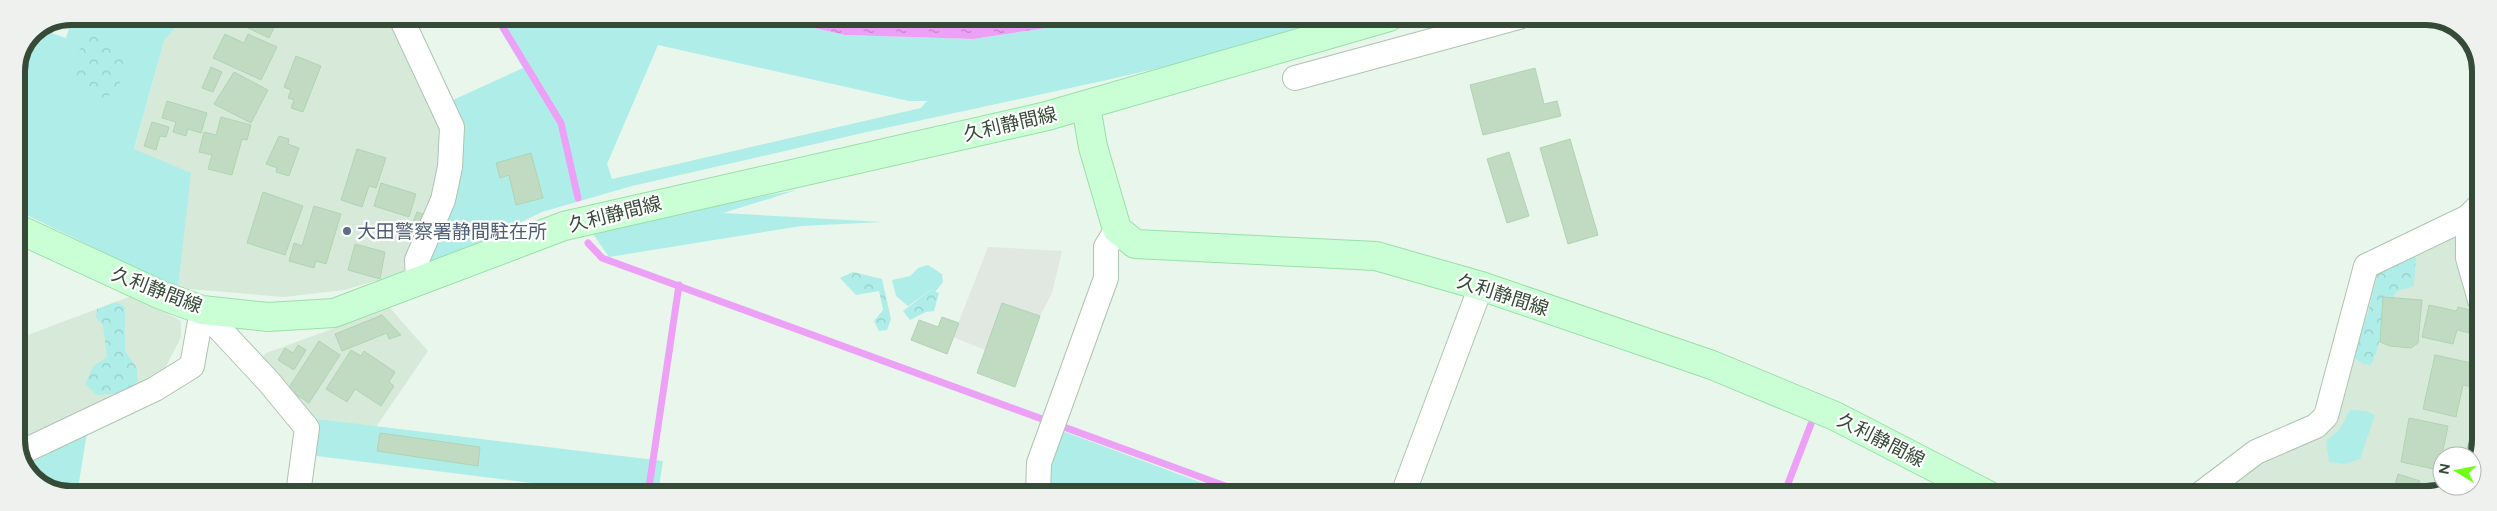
<svg xmlns="http://www.w3.org/2000/svg" width="2497" height="511" viewBox="0 0 2497 511" font-family="Figtree,'Noto Sans JP',sans-serif">
<style>
.residential{fill:#d7eada}
.grass{fill:#afede8;fill-rule:evenodd}
.forest{fill:url(#forest-crowns)}
.parking{fill:#e1e7e1}
.water{fill:url(#water-ripples)}
.lines{fill:none;stroke-linecap:round;stroke-linejoin:round}
.stream{stroke:#eda1f6;stroke-width:7}
.building{fill:#c0dbc2;stroke:#b0d4b3}
.street-casing{stroke:#adc5b1;stroke-width:26}
.secondary-casing{stroke:#99dfa8;stroke-width:30}
.street{stroke:#fff;stroke-width:24}
.secondary{stroke:#caffd6;stroke-width:28}
.service-dot{fill:#5c6f8a;stroke:#fff;stroke-width:2}
.labels{text-anchor:middle;dominant-baseline:central;stroke-width:4.5;stroke-linejoin:round;paint-order:stroke}
.street-label{font-size:19px;fill:#364a38;stroke:#fff}
.service-label{font-size:19px;fill:#4e5e75;stroke:#fff;text-anchor:start}
.rim{fill:none;stroke:#364a38;stroke-width:6}
</style>
<defs>
<pattern id="forest-crowns" width="20" height="18" patternUnits="userSpaceOnUse" patternTransform="scale(1.25)"><rect width="20" height="18" fill="#afede8"/><path d="M2 6a3 3 0 1 1 6 0M12 15a3 3 0 1 1 6 0" fill="none" stroke="#97cdc8"/></pattern>
<pattern id="water-ripples" width="26" height="14" patternUnits="userSpaceOnUse" patternTransform="scale(1.25)"><rect width="26" height="14" fill="#eda1f6"/><path d="M2 4q2-2 4 0t4 0M15 11q2-2 4 0t4 0" fill="none" stroke="#c185c8"/></pattern>
</defs>
<rect width="100%" height="100%" fill="#e9f6eb"/>
<path class="residential" d="M 184,16 L 395,16 L 447,130 L 442,180 L 403,273 L 344,290 L 284,297 L 178,288 L 190,173 L 134,150 L 164,41 Z
M 2480,210 L 2480,450 L 2472,464 L 2472,456 L 2442,456 L 2442,486 L 2449,486 L 2426,495 L 2204,495 L 2318,428 L 2370,268 Z
M 134,295 L 181,321 L 181,337 L 157,384 L 17,444 L 17,339 Z
M 390,308 L 428,351 L 376,427 L 309,418 L 261,360 L 266,353 Z"/>
<path class="grass" d="M 73,16 L 184,16 L 164,41 L 134,149 L 191,173 L 178,288 L 16,210 L 16,85 L 43,30 L 66,38 Z
M 492,16 L 766,17 L 845,35 L 973,39 L 1117,17 L 1358,17 L 1284,39 L 1107,80 L 867,132 L 632,186 L 542,212 L 422,270 L 461,121 L 453,100 L 523,68 ZM 658,45 L 909,101 L 927,101 L 921,108 L 612,179 L 607,164 Z
M 797,190 L 723,213 L 883,222 L 801,226 L 609,257 L 593,234 L 663,214 Z
M 928,265 L 942,274 L 943,282 L 935,292 L 931,290 L 908,306 L 896,296 L 892,280 L 910,276 L 918,268 Z
M 2350,410 L 2366,411 L 2375,415 L 2360,459 L 2345,464 L 2329,462 L 2326,441 L 2339,430 Z
M 309,418 L 663,461 L 658,494 L 618,494 L 309,455 Z
M 1057,429 L 1232,494 L 1043,494 Z
M 87,433 L 77,494 L 61,494 L 30,476 L 25,466 Z"/>
<path class="forest" d="M 93,30 C 126,45 128,58 117,91 L 102,99 L 86,88 L 74,74 L 76,55 Z
M 2416,254 L 2414,286 L 2397,291 C 2382,314 2383,341 2371,365 L 2363,364 L 2348,353 L 2368,313 L 2379,268 Z
M 853,272 L 882,279 L 891,319 L 887,330 L 879,331 L 874,321 L 883,310 L 879,291 L 856,295 L 840,278 Z
M 931,290 L 939,293 L 934,311 L 926,312 L 910,320 L 903,311 Z
M 116,302 L 125,307 L 125,351 L 137,368 L 138,391 L 120,397 L 113,394 L 97,395 L 85,384 L 93,366 L 107,357 L 103,326 L 96,317 L 97,309 Z"/>
<path class="parking" d="M 988,247 L 1062,251 L 1052,293 L 1040,316 L 1002,303 L 985,350 L 953,337 Z"/>
<path class="water" d="M 766,17 L 1117,17 L 973,39 L 845,35 Z"/>
<g class="lines">
<path class="stream" d="M 496,16 L 561,123 L 578,198
M 588,243 L 602,258 L 1247,494
M 648,494 L 679,285
M 1784,494 L 1811,424"/>
</g>
<path class="building" d="M 212,16 L 235,16 L 228,27 Z
M 244,16 L 280,16 L 269,38 L 240,24 Z
M 225,34 L 244,43 L 248,34 L 277,47 L 261,80 L 213,58 Z
M 296,56 L 321,66 L 303,112 L 291,108 L 294,100 L 288,98 L 291,90 L 284,87 Z
M 211,67 L 222,72 L 213,92 L 202,88 Z
M 1535,68 L 1544,104 L 1557,101 L 1561,116 L 1483,135 L 1470,85 Z
M 234,72 L 268,90 L 251,123 L 214,104 Z
M 167,101 L 207,113 L 201,133 L 188,129 L 186,136 L 173,132 L 176,122 L 162,118 Z
M 221,117 L 251,125 L 247,140 L 242,139 L 232,175 L 208,169 L 212,155 L 199,152 L 204,132 L 216,135 Z
M 152,122 L 169,127 L 166,137 L 160,136 L 156,150 L 144,146 Z
M 279,136 L 289,139 L 288,144 L 299,148 L 289,176 L 276,172 L 277,168 L 266,164 Z
M 1570,139 L 1598,235 L 1568,244 L 1540,148 Z
M 357,149 L 386,158 L 376,188 L 369,186 L 362,207 L 341,200 Z
M 1509,152 L 1529,216 L 1507,223 L 1487,159 Z
M 531,153 L 543,198 L 516,205 L 509,175 L 500,178 L 496,163 Z
M 381,183 L 416,194 L 409,217 L 374,206 Z
M 263,192 L 303,206 L 285,255 L 247,243 Z
M 314,206 L 341,214 L 326,264 L 316,261 L 314,268 L 289,261 L 294,243 L 302,246 Z
M 417,212 L 426,215 L 419,232 L 410,229 Z
M 355,244 L 385,252 L 380,279 L 348,270 Z
M 2383,297 L 2422,300 L 2418,343 L 2411,348 L 2390,346 L 2380,342 Z
M 1002,303 L 1040,316 L 1015,387 L 977,373 Z
M 2429,305 L 2456,311 L 2458,307 L 2475,311 L 2470,333 L 2457,330 L 2453,344 L 2422,337 Z
M 382,315 L 401,335 L 389,339 L 387,333 L 342,351 L 335,334 Z
M 942,317 L 959,323 L 947,354 L 911,340 L 919,320 L 938,327 Z
M 319,341 L 340,355 L 309,403 L 288,389 Z
M 298,345 L 306,350 L 294,370 L 278,360 L 285,348 L 293,353 Z
M 351,350 L 361,356 L 364,351 L 395,372 L 389,382 L 394,386 L 381,406 L 355,389 L 347,402 L 326,389 Z
M 2435,355 L 2480,365 L 2478,388 L 2463,385 L 2456,417 L 2423,409 Z
M 2409,418 L 2448,426 L 2439,470 L 2401,462 Z
M 380,433 L 480,447 L 478,466 L 377,451 Z
M 2398,474 L 2420,481 L 2416,495 L 2392,495 Z"/>
<g class="lines">
<g class="street-casing">
<path id="street" d="M 400,16 L 452,127 L 450,167 L 443,200 L 417,260 L 418,280
M 1295,78 L 1519,17
M 2468,217 L 2468,258 L 2480,300
M 202,310 L 269,382 L 307,428 L 298,494
M 2479,452 L 2480,449
M 20,453 L 155,389 L 192,366 L 202,310
M 1038,494 L 1039,463 L 1106,278 L 1106,247 L 1117,229
M 1403,494 L 1481,286
M 2199,495 L 2256,452 L 2316,426 L 2326,416 L 2366,266 L 2468,217 L 2480,205"/>
</g>
<g class="secondary-casing">
<path id="secondary" d="M 1086,106 L 1093,147 L 1117,229 L 1135,244 L 1376,256 L 1481,286 L 1712,365 L 1835,416 L 1988,495
M 16,228 L 161,295 L 202,310 L 268,317 L 334,313 L 564,226 L 1047,116 L 1389,17"/>
</g>
<use href="#street" class="street"/>
<use href="#secondary" class="secondary"/>
</g>
<circle class="service-dot" cx="347" cy="231" r="5"/>
<g class="labels">
<g class="street-label">
<text transform="translate(1010 124) rotate(-13)">久利静間線</text>
<text transform="translate(615 214) rotate(-14)">久利静間線</text>
<text transform="translate(157 290) rotate(21)">久利静間線</text>
<text transform="translate(1503 295) rotate(18)">久利静間線</text>
<text transform="translate(1881 440) rotate(27)">久利静間線</text>
</g>
<g class="service-label">
<text x="357" y="231">大田警察署静間駐在所</text>
</g>
</g>
<path d="M0 0H2497V511H0ZM71 25H2426A46 46 0 0 1 2472 71V440A46 46 0 0 1 2426 486H71A46 46 0 0 1 25 440V71A46 46 0 0 1 71 25Z" fill="#eff1ef" fill-rule="evenodd"/>
<path class="rim" d="M71 25H2426A46 46 0 0 1 2472 71V440A46 46 0 0 1 2426 486H71A46 46 0 0 1 25 440V71A46 46 0 0 1 71 25Z"/>
<g transform="translate(2457 471) rotate(280)"><circle r="24" fill="#ffffff" stroke="#afb7af"/>
<path d="M0-4L9 19L0 12L-9 19Z" fill="#6eff17"/>
<text y="-8" font-size="14" font-weight="bold" text-anchor="middle" fill="#364a38">N</text>
</g>
</svg>
